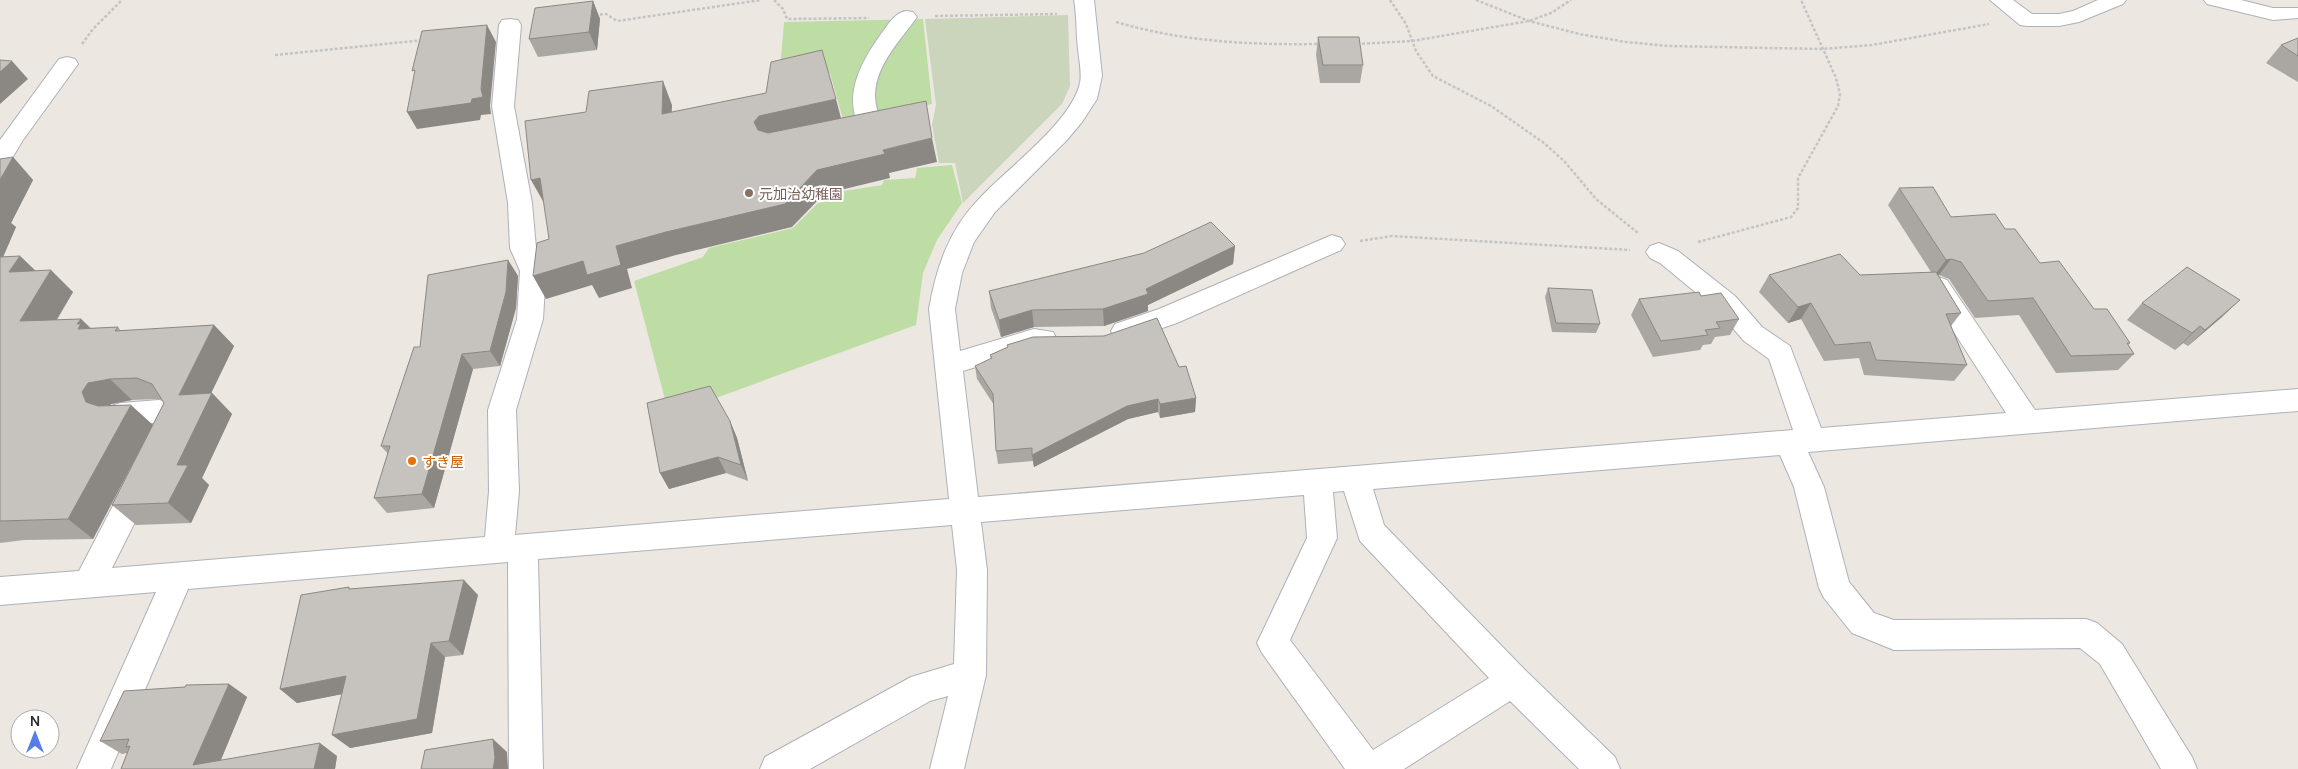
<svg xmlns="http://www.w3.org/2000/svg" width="2298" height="769" viewBox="0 0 2298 769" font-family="Manrope,'Noto Sans JP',sans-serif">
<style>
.green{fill:#bddda5}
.cemetery{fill:#cad5bb}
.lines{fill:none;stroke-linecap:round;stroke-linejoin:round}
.minor-casing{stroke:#aeb1b8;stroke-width:2}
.path{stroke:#c4c4c4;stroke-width:2.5;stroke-dasharray:3 2;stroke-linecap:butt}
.minor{fill:#fff;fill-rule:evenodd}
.wall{fill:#aaa7a3}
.shaded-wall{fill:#8b8884}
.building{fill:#c6c2bd;stroke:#8b8884}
.education-dot{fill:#8d6e63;stroke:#fff;stroke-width:2}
.food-dot{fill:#e8710a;stroke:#fff;stroke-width:2}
.labels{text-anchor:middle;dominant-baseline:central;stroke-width:4;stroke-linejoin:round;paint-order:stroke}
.education-label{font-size:14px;fill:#785e54;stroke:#fff;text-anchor:start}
.food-label{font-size:14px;fill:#c56008;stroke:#fff;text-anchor:start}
</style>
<rect width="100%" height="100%" fill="#ede7e2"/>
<path class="green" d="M 923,19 L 932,104 L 844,123 L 830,73 L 779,82 L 784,22 Z
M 952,165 L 962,203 L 937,240 L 923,273 L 916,325 L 669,415 L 634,281 L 703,257 L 709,248 L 793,228 L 818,203 L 844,198 L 844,191 L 882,185 L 884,180 L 915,178 L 917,168 Z"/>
<path class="cemetery" d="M 1068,15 L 1070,86 L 1062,104 L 963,203 L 955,163 L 939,163 L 932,125 L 936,105 L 925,19 Z"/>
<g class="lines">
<g class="minor-casing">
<path id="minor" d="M 1074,0 L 1094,0 L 1102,76 L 1097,99 L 1082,122 L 1067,140 L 995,212 L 974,242 L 962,273 L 955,309 L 960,351 L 1034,329 L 1053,332 L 1057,339 L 1053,346 L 1034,349 L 963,371 L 978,497 L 1793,430 L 1769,359 L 1744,341 L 1717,310 L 1660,263 L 1650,258 L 1646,252 L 1650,246 L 1659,243 L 1678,251 L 1735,296 L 1762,327 L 1790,346 L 1821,428 L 2006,413 L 1925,287 L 1929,280 L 1938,277 L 1947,280 L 2035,410 L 2298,389 L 2298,411 L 1808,452 L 1824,487 L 1849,582 L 1874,613 L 1894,620 L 2086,619 L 2097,623 L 2122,644 L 2192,757 L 2197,769 L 2161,769 L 2100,664 L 2080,648 L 1894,650 L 1852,633 L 1824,598 L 1819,588 L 1794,487 L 1780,455 L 1373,489 L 1384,525 L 1525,670 L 1615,757 L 1620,769 L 1579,769 L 1510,701 L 1404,769 L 1345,769 L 1262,653 L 1257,643 L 1307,538 L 1304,495 L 981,522 L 987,570 L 986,675 L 964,769 L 930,769 L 948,696 L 930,701 L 810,769 L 760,769 L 765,757 L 911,677 L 954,664 L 957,570 L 952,525 L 538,559 L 543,769 L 509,769 L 508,562 L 188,589 L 111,769 L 77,769 L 156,592 L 0,605 L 0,577 L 79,571 L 130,473 L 140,470 L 150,473 L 155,482 L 112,568 L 485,537 L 489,491 L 488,410 L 517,319 L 520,271 L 510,248 L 508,203 L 492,106 L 499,25 L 502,20 L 510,19 L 518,20 L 521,25 L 514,106 L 532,203 L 536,248 L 546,271 L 543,319 L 516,410 L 519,491 L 515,535 L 949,499 L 929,309 C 936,268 949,230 978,200 C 1006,169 1071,123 1080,83 C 1082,73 1079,60 1078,49 C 1076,33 1077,16 1074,0 ZM 1344,491 L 1360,541 L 1489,678 L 1373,750 L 1290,640 L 1337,538 L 1333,492 Z
M 1990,0 L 2013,0 L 2032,14 L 2059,14 L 2073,11 L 2098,0 L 2126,0 L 2123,4 L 2079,22 L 2059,26 L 2027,26 L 2020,25 Z
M 2204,0 L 2241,0 L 2273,8 L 2298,8 L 2298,18 L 2273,20 L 2207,4 Z
M 906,11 L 913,12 L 917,17 C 900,41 876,64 875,95 C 875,106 879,116 882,126 L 878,131 L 870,134 L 862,131 C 841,98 861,62 881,34 C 888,25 894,13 906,11 Z
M 67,57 L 75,59 L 78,64 L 23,140 L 8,165 L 0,167 L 0,140 L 59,59 Z
M 1332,235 L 1341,238 L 1345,244 L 1341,250 L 1177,323 L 1124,341 L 1115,338 L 1111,331 L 1115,324 L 1159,309 Z
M 159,400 L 169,403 L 184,423 L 171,450 L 161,454 L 151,450 L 147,442 L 155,425 L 153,423 L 121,425 L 111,422 L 107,414 L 111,406 L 121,403 Z"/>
</g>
<path class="path" d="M 774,0 L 783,9 L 787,19 L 869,18
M 1390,0 L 1406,24 L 1416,51 L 1433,76 L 1491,106 L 1544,143 L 1565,162 L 1596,199 L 1638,233
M 1476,0 L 1529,21 L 1579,34 L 1626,42 L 1668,46 L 1822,49 L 1872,45 L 1989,24
M 595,15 L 606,14 L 617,21 L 761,0
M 935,16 L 1057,14
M 1116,22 C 1184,42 1250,45 1320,44
M 82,44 L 93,29 L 122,0
M 1357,44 L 1412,41 L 1529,21 L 1551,13 L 1571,0
M 275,55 L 424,40
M 1360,241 L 1392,236 L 1630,250
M 1698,242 L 1791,217 L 1798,208 L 1798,178 L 1838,106 L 1840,94 L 1836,78 L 1801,0"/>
<use href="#minor" class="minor"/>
</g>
<path class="wall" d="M 593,1 L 600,19 L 597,50 L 538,57 L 529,39 Z
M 1318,37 L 1363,65 L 1360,83 L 1320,83 L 1316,55 Z
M 2298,38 L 2298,82 L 2266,63 L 2281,45 Z
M 13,157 L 33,180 L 11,223 L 16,227 L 3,257 L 20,256 L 36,271 L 73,292 L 57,320 L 81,319 L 91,328 L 118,327 L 121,331 L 214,325 L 234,346 L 211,393 L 212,393 L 232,414 L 202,478 L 209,485 L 191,523 L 136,525 L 112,505 L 164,403 L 162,400 L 158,399 L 132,400 L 111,404 L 110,406 L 153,425 L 93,539 L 24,540 L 0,543 L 0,180 Z
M 1899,188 L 1951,217 L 2005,229 L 2040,263 L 2094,309 L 2130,343 L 2128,345 L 2134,354 L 2118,370 L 2056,373 L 2019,315 L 1975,318 L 1949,279 L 1939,275 L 1938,275 L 1961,313 L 1951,326 L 1967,365 L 1954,381 L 1864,375 L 1859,358 L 1824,361 L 1801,319 L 1788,323 L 1759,292 L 1769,275 L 1860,275 L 1931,272 L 1888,205 Z
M 1235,246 L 1233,264 L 1148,305 L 1148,311 L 1104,326 L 1034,327 L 1001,337 L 991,308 L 989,291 Z
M 508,260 L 518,276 L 516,308 L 500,366 L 473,369 L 434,508 L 387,513 L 374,498 L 388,454 L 381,446 L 420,347 Z
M 1548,288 L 1600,324 L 1596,333 L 1552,332 L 1545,297 Z
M 1701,296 L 1739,319 L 1730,335 L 1715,337 L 1711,344 L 1703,345 L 1700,350 L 1653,357 L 1631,315 L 1639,299 Z
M 2142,303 L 2223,316 L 2188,346 L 2183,343 L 2175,350 L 2127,320 Z
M 1007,345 L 1179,367 L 1196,398 L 1195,412 L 1160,418 L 1158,412 L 1128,419 L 1034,467 L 1033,461 L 998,464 L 996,451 L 994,405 L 977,379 L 975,366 L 991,359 L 990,355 L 1008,347 Z
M 730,421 L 737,438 L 748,481 L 726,473 L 669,489 L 660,473 Z
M 351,589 L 478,595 L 463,655 L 445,657 L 432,733 L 350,748 L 342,694 L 297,703 L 280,689 Z
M 229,684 L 247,697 L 221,760 L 337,756 L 335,769 L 121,769 L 127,753 L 122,754 L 100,741 L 185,687 Z"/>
<path class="shaded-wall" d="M 593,1 L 600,19 L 597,50 L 589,32 Z
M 487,25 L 496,42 L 490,106 L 491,114 L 481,115 L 480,120 L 417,129 L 407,112 L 472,99 L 481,89 Z
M 12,61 L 28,79 L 0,104 L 0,72 Z
M 663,81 L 672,105 L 671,138 L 662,114 Z
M 836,99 L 842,122 L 761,146 L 754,122 L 759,116 Z
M 932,138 L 937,162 L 889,173 L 890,178 L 824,194 L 792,227 L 676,255 L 627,269 L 632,288 L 599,298 L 592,285 L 546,299 L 533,276 L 616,246 L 817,170 L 883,150 Z
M 13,157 L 33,180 L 11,223 L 16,227 L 0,264 L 0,180 Z
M 540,178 L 544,203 L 531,180 Z
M 1235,246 L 1233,264 L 1148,305 L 1148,311 L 1104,326 L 1103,309 Z
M 20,256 L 43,278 L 9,272 Z
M 1951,259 L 1939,275 L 1933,277 L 1946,260 Z
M 508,260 L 518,276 L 516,308 L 500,366 L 490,351 Z
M 51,270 L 73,292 L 43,342 L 20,321 Z
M 2240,300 L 2223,316 L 2188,346 L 2205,330 Z
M 1811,303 L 1801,319 L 1788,323 L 1798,307 Z
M 1032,310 L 1034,327 L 1001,337 L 999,320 Z
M 81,319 L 102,340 L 78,329 L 77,324 Z
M 214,325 L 234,346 L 200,416 L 179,395 Z
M 2200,326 L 2183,343 L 2175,350 L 2192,333 Z
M 462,354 L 473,369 L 434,508 L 422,494 Z
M 110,379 L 132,400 L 111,404 L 105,413 L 86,402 L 82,392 L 88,383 Z
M 212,393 L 232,414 L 202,478 L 209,485 L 191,523 L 168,503 L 177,465 Z
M 1196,398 L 1195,412 L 1160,418 L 1160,404 Z
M 1158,399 L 1158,412 L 1128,419 L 1034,467 L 1032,455 L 1127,406 Z
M 131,405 L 153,425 L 93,539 L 68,519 Z
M 730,421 L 737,438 L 748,481 L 741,465 Z
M 718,457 L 726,473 L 669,489 L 660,473 Z
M 464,580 L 478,595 L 463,655 L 449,641 Z
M 431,643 L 445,657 L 432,733 L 350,748 L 332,735 Z
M 346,676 L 363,690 L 297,703 L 280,689 Z
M 229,684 L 247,697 L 217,769 L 193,765 Z
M 493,739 L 507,752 L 508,769 L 493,769 Z
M 320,743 L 337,756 L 335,769 L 314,769 Z"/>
<path class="building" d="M 593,1 L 589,32 L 529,39 L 535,8 Z
M 487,25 L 481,89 L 483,97 L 472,99 L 471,103 L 407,112 L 415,70 L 412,71 L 422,31 Z
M 1318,37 L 1359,37 L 1363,65 L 1323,65 Z
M 2298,38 L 2298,56 L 2281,45 Z
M 822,50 L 836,99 L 759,116 L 754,122 L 758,130 L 768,133 L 926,101 L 932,138 L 883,150 L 885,154 L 817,170 L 785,204 L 666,232 L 616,246 L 621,265 L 587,275 L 583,261 L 533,276 L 537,243 L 549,239 L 540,178 L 531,180 L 525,121 L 586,112 L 589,91 L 663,81 L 662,114 L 766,93 L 771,62 Z
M 0,60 L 12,61 L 0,72 Z
M 13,157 L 0,180 L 0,159 Z
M 1933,187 L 1951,217 L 1995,214 L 2005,229 L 2015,229 L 2040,263 L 2059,261 L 2094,309 L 2107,309 L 2130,343 L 2127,343 L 2134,354 L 2071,356 L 2033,298 L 1988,301 L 1961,262 L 1951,259 L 1946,260 L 1899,188 Z
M 1211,222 L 1235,246 L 1146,289 L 1148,294 L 1103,309 L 1032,310 L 999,320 L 989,291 L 1144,253 Z
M 1840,254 L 1860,275 L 1936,272 L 1961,313 L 1946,314 L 1967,365 L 1876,360 L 1870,342 L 1835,345 L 1811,303 L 1798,307 L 1769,275 Z
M 20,256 L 9,272 L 51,270 L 20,321 L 81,319 L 77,324 L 81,324 L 78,329 L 118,327 L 115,331 L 214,325 L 179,395 L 212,393 L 177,465 L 188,465 L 168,503 L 112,505 L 164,403 L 152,384 L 137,378 L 110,379 L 88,383 L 82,392 L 86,402 L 98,406 L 131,405 L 68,519 L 0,521 L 0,257 Z
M 508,260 L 506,292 L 490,351 L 462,354 L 422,494 L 374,498 L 390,446 L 381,446 L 414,347 L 420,347 L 428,275 Z
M 2187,267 L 2240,300 L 2205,330 L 2200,326 L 2192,333 L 2142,303 Z
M 1548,288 L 1592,290 L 1600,324 L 1556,323 Z
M 1699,292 L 1701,296 L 1721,293 L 1739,319 L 1716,322 L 1720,328 L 1705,330 L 1708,335 L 1661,341 L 1639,299 Z
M 1157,318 L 1179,367 L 1186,366 L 1196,398 L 1160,404 L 1158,399 L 1127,406 L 1032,455 L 1032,448 L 996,451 L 993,394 L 975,366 L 992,358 L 990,355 L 1008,347 L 1007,345 L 1033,337 L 1104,336 Z
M 710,386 L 730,421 L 741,465 L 718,457 L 660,473 L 647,403 Z
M 464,580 L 449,641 L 431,643 L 417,719 L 332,735 L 346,676 L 280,689 L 301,595 L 349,587 L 349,589 Z
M 229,684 L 193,765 L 320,743 L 314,769 L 121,769 L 130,746 L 126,747 L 129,739 L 100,741 L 124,691 L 185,687 L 186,685 Z
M 493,739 L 495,758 L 493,769 L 421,769 L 425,750 Z"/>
<circle class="education-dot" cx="749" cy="193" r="5"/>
<circle class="food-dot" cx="412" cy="461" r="5"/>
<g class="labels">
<g class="education-label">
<text x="759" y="193">元加治幼稚園</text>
</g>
<g class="food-label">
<text x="422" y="461">すき屋</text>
</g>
</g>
<g transform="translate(35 734)"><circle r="24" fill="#ffffff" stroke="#ababab"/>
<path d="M0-4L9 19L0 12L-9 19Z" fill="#557ce7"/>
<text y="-8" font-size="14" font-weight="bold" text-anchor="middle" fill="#2d2d2d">N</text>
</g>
</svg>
